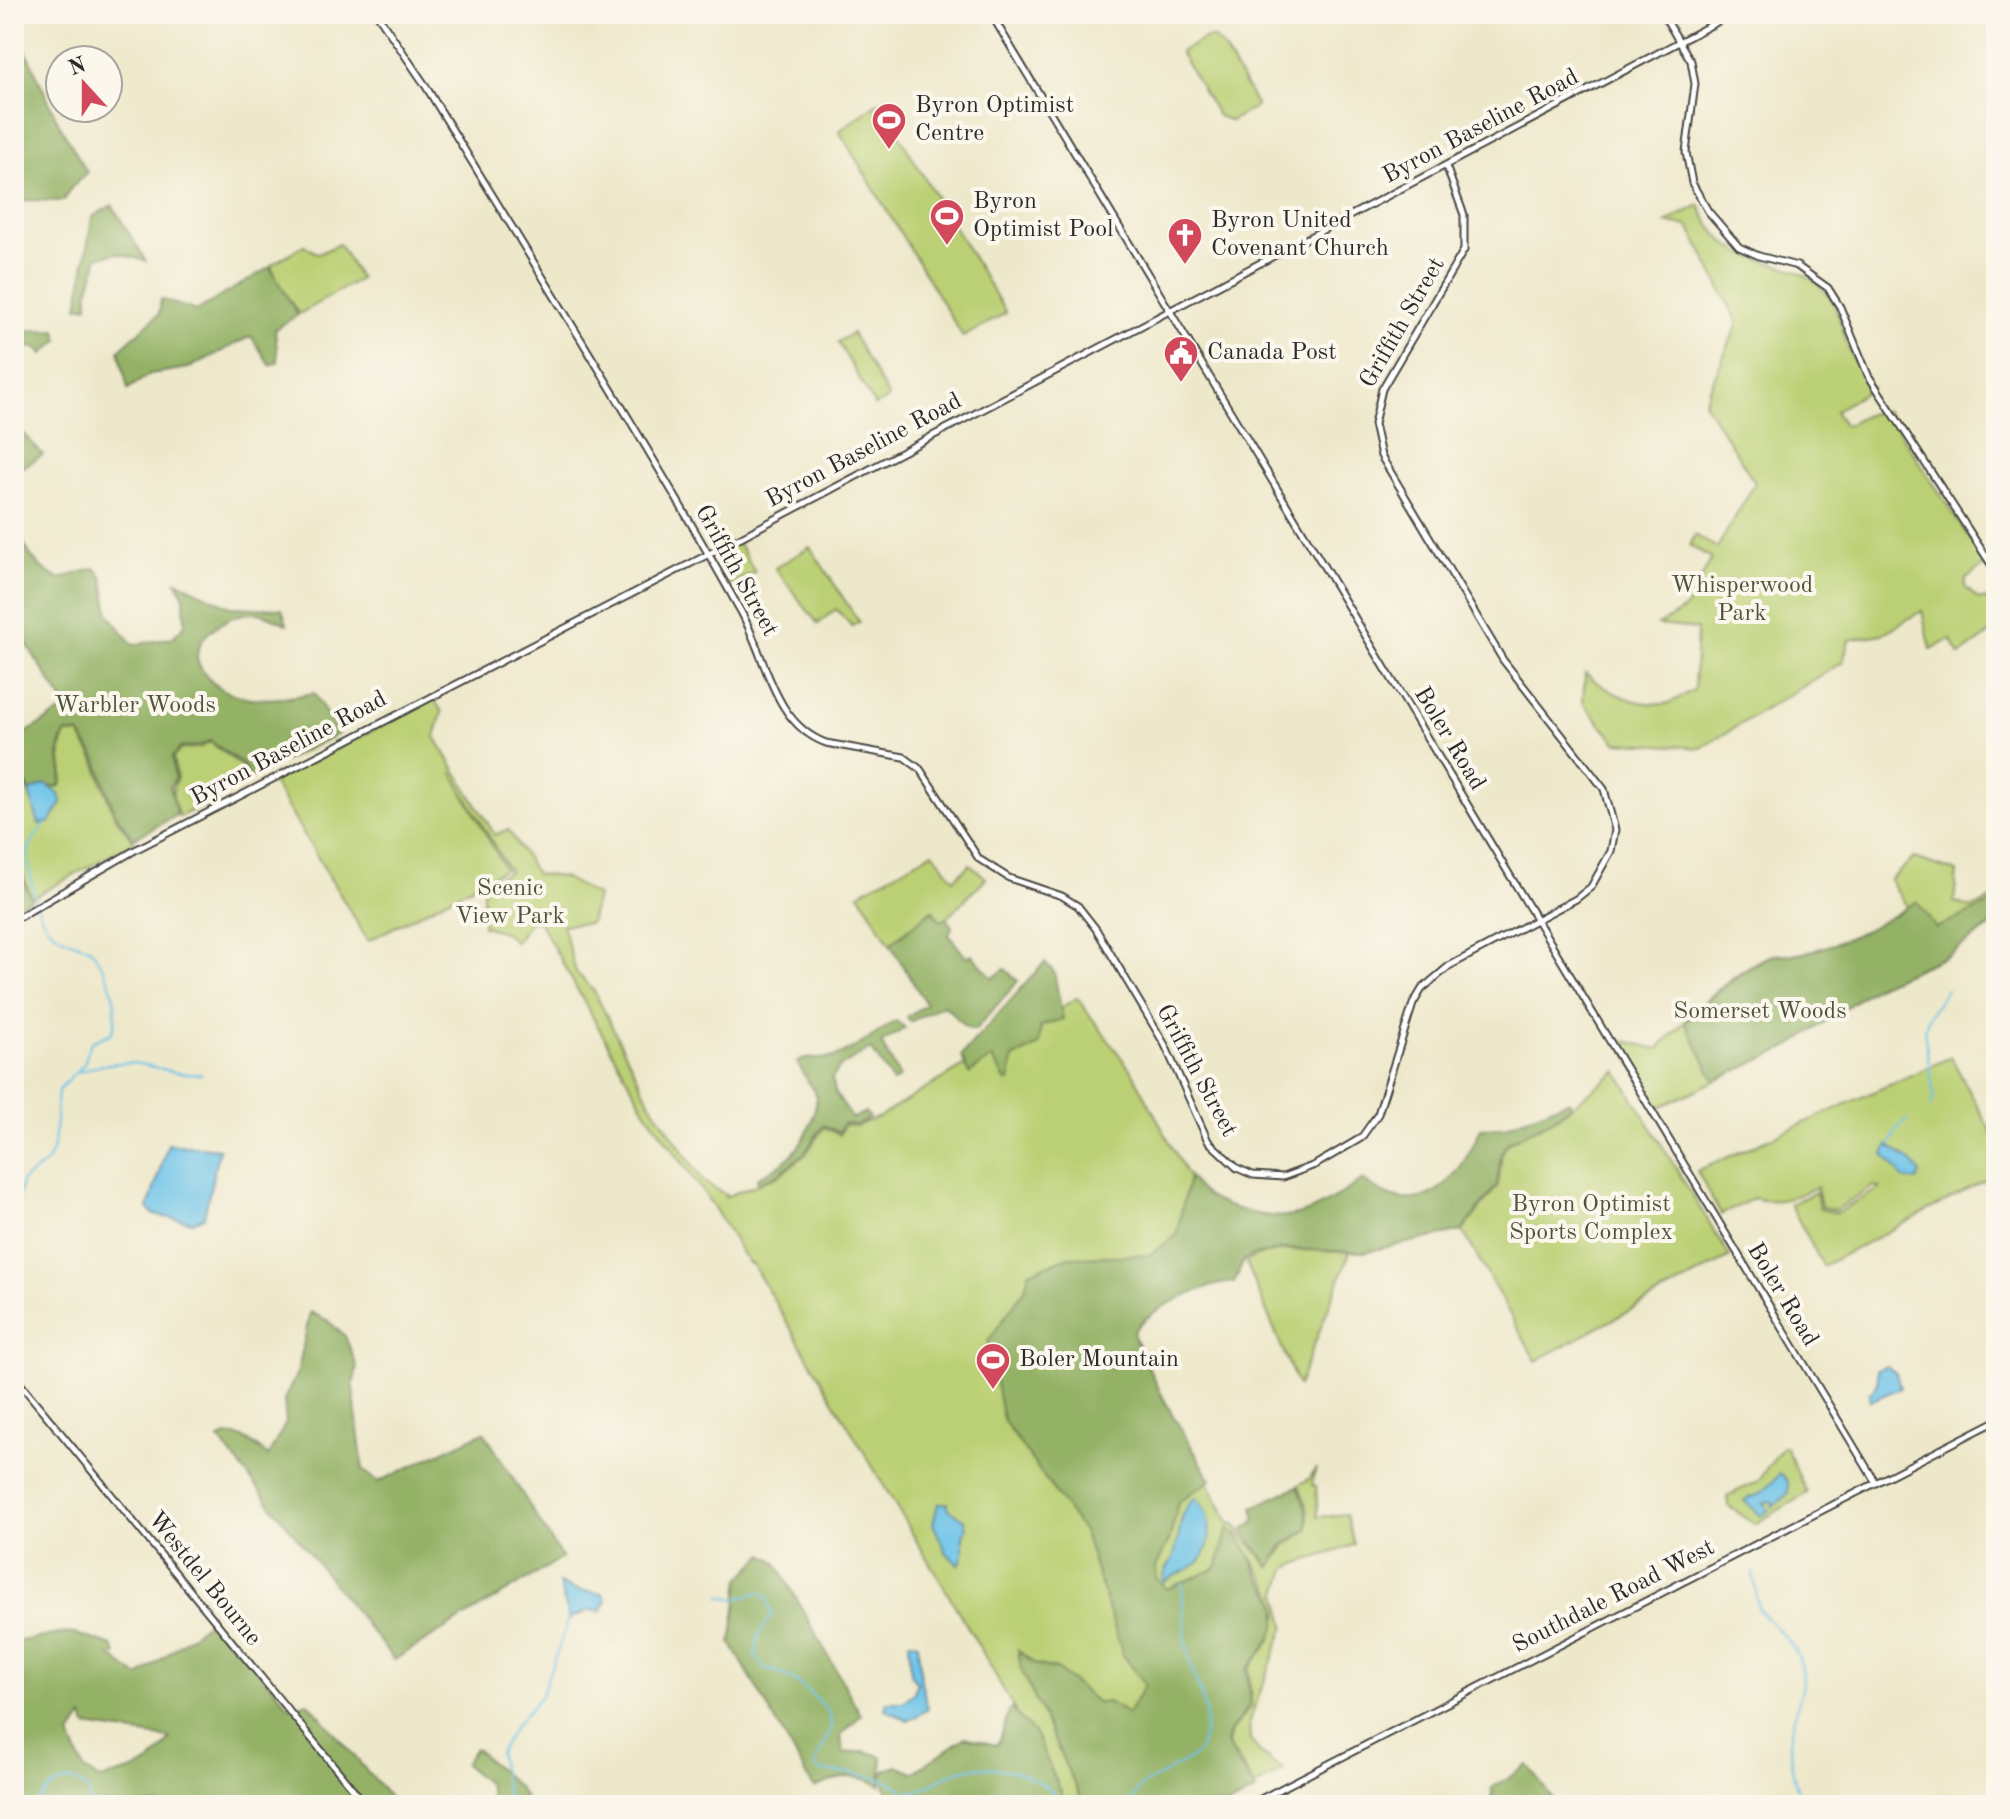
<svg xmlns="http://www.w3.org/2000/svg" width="2010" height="1819" viewBox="0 0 2010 1819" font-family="'Old Standard TT',serif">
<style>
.green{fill:#bbd074;stroke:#737e50;stroke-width:2}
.forest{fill:#94b266;stroke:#606e48;stroke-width:2;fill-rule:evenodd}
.water{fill:#6bc2e8;stroke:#4b768a;stroke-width:2}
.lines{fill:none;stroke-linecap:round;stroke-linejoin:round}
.stream{stroke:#6bc2e8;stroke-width:2}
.tertiary-casing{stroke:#484743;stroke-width:9}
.secondary-casing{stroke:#484743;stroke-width:9}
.tertiary{stroke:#fff;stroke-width:5}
.secondary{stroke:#fff;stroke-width:5}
.labels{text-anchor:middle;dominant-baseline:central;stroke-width:8;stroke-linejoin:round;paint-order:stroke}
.poi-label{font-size:24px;fill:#2b2b2b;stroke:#fbf7ec;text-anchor:start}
.street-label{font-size:24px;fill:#2b2b2b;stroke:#fbf7ec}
.park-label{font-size:24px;fill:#4f543d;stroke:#fbf7ec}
</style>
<rect width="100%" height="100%" fill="#fbf7ec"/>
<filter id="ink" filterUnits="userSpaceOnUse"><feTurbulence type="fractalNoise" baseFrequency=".0125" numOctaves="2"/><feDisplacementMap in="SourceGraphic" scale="16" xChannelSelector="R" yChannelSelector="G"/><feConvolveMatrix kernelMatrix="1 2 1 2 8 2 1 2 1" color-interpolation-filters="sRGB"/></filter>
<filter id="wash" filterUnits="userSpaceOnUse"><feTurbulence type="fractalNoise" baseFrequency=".006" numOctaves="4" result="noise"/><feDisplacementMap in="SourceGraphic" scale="32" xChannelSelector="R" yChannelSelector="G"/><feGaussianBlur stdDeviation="1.8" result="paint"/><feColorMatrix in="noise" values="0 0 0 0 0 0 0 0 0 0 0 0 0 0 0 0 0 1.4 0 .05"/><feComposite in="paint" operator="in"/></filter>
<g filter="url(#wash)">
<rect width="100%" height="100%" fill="#eee8cb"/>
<path class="green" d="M 1206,38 L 1213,38 L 1222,46 L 1257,106 L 1231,121 L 1218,116 L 1180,52 Z
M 879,102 L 1006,313 L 963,337 L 839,131 Z
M 1699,205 C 1732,279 1781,247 1824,290 C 1842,308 1841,335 1852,357 C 1857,368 1865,378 1872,388 L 1835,411 L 1845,426 L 1868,414 L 1886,411 L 1986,564 L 1966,579 L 1965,587 L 1978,599 L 1996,599 L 1996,629 L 1960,655 L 1951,639 L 1931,649 L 1922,611 L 1882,634 L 1849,640 L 1843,662 L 1701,748 L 1616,742 L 1583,703 L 1585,673 C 1607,692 1634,705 1664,704 C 1673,703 1685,694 1694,690 L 1697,629 L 1658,625 L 1685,609 L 1712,558 L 1690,546 L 1695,535 L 1717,548 L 1755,483 L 1704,402 L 1738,323 L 1689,226 L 1665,223 Z
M 339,244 L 360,279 L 299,314 L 279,285 L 271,265 L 304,245 L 318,254 Z
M 852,333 L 889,398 L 875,406 L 838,342 Z
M 738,542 L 755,572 L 730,585 L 715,555 Z
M 810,547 L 859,622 L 852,626 L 836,609 L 818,624 L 775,568 Z
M 434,699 L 442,712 L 435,737 L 495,835 L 508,829 L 536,874 L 563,877 L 597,896 L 590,923 L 562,925 L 576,972 L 594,991 L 651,1104 L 704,1182 L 726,1195 L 725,1197 L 778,1176 L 805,1155 L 824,1127 L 839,1135 L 844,1125 L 857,1126 L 879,1117 L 1077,998 L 1133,1073 L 1186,1173 L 1241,1251 L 1229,1275 L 1148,1313 L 1127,1329 L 1230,1524 L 1233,1523 L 1270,1568 L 1285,1546 L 1308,1530 L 1308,1512 L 1299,1485 L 1310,1478 L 1316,1468 L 1312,1485 L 1316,1486 L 1318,1517 L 1346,1514 L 1354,1544 C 1331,1556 1309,1556 1286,1569 L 1278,1593 L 1285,1626 L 1249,1722 L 1250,1739 L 1260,1753 L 1283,1770 L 1255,1787 L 1228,1744 L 1231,1733 L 1251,1705 L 1249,1669 L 1271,1640 L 1279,1613 L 1274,1595 L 1236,1533 L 1243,1672 L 1215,1805 L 1067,1805 L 986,1658 L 753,1265 L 748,1263 L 713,1206 L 646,1112 L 540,923 L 531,920 L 515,942 L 504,932 L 483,926 L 483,887 L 509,871 L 452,772 L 505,869 L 368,941 L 272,782 Z
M 66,734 L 79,734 L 94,759 L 114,815 L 134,842 L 32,898 L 14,852 L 14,775 L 21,776 L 29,793 L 61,786 C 68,768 54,760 66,734 Z
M 210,742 L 241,766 L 249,782 L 179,817 C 174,802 169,792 177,778 L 173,758 L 181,749 L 200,748 Z
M 933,852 L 954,879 L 970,864 L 986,878 L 947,918 L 941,921 L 932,910 L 890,944 L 859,893 Z
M 1914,858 L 1957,872 L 1954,902 L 1972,908 L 1996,897 L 1996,923 L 1945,957 L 1875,987 L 1788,1047 L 1658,1108 L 1617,1039 L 1658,1049 C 1691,1016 1722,978 1765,958 C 1774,954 1790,958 1801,955 C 1840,945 1874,929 1907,907 L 1890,880 Z
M 1951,1057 L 1996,1141 L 1996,1175 L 1823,1266 L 1790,1204 L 1816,1192 L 1819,1209 L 1837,1213 L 1880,1188 L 1874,1186 L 1836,1210 L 1821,1207 L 1817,1187 C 1794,1197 1779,1205 1754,1198 L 1721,1215 L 1697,1171 Z
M 1617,1071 L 1730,1257 L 1536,1361 L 1463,1231 L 1498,1185 L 1502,1153 L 1509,1142 L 1555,1119 Z
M 1320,1250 L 1350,1252 L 1298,1386 L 1246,1262 C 1264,1248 1297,1251 1320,1250 Z
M 1783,1446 L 1786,1447 L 1807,1493 L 1755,1524 L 1728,1506 L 1727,1496 L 1758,1481 Z"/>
<path class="forest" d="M 14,14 L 22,42 L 58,122 L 87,172 L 70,189 L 64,201 L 26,200 L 14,206 Z
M 112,205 L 146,261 L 117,253 L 98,257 L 88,293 L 88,306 L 78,307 L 92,217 Z
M 270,267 L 298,315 L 275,329 L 278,362 L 270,365 L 251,336 L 189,368 L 150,374 L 128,389 L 119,350 L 159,314 L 161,299 L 196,311 Z
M 56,330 L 59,340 L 43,354 L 36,347 L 14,348 L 14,331 Z
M 23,433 L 43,455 L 18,470 C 17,515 12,555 59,579 L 95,568 L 103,578 L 109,614 L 133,645 L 172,638 L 185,625 L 184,597 L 176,581 L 231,607 L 282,609 L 287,624 C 278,621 269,615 259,613 C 235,611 199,630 197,656 C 197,663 203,672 208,678 C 234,706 279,700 314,693 L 338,734 L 250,778 L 242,764 L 210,741 L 199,746 L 181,747 L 172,757 L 175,778 L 170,787 L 177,815 L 133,839 L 115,813 L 96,758 L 79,733 L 65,733 C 51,762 66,765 60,785 L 30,791 L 22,775 L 14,773 L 14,740 L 67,708 L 14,624 L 14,441 Z
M 14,856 L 31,899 L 16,907 L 14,904 Z
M 1917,901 L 1936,928 L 1996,901 L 1996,922 L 1948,955 L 1875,987 L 1792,1045 L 1715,1081 L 1685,1022 C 1712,997 1735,974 1768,957 C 1777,952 1793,956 1804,953 C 1847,942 1881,924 1917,901 Z
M 932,910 L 941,921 L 947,918 L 952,927 L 949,935 L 966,957 L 972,955 L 993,978 L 1005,969 L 1018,981 L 975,1030 C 959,1028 956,1012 943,1005 L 910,1022 L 907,1017 L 926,1004 L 890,944 Z
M 1045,962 L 1054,972 L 1063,1019 L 1041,1026 L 1039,1045 L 1013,1058 L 1010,1081 L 1005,1080 L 992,1058 L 969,1074 L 961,1056 Z
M 896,1021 L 905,1028 L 881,1043 L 900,1077 L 893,1082 L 871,1049 L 840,1067 L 832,1078 L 835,1092 L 852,1119 L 865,1112 L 869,1118 L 857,1125 L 843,1123 L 839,1133 L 823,1125 L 805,1153 L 777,1175 L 758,1183 L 757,1178 C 794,1161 811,1138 817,1097 L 797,1062 C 810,1055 821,1061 834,1057 C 857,1049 876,1033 896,1021 Z
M 1568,1101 L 1572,1105 L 1554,1119 L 1508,1142 L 1501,1153 L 1497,1185 L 1462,1231 L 1365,1252 L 1283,1249 L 1251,1256 L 1244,1260 L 1234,1283 C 1212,1280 1140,1312 1133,1334 L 1137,1343 L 1164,1400 L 1211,1480 L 1178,1503 L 1170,1538 L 1156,1567 L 1157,1579 L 1167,1589 L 1217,1568 L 1228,1528 C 1244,1539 1251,1558 1259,1576 C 1262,1583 1269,1589 1273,1596 C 1288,1622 1264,1651 1247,1669 L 1250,1705 L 1230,1732 L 1227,1744 L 1256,1791 L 1229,1805 L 1084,1805 L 1021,1669 L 1018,1650 L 1035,1664 L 1057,1669 L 1098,1703 L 1108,1702 L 1128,1714 L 1145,1684 L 1123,1655 L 1084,1533 L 1003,1420 L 988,1341 L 1025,1289 L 1029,1272 L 1069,1257 L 1149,1255 L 1176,1236 L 1189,1177 C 1202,1195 1214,1202 1234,1208 C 1296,1228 1312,1212 1363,1180 C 1421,1226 1458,1183 1481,1128 L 1504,1127 Z
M 310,1312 L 327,1320 L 345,1336 L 353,1356 L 357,1367 L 353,1387 L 363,1470 L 378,1482 L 484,1432 L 562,1558 L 394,1660 L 219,1439 C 239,1429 252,1443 268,1456 L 286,1423 L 284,1400 L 298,1371 Z
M 1298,1486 L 1307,1512 L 1307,1529 L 1284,1544 L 1270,1567 L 1243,1530 L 1256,1520 L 1253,1507 Z
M 764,1554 L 776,1562 L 861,1715 L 841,1735 L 843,1753 L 864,1751 L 882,1756 L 881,1786 C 854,1771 841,1777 814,1788 L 731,1643 L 740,1579 Z
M 208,1622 L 253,1664 L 291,1708 L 308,1702 L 396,1805 L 14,1805 L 14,1641 C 34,1642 54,1631 74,1634 C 86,1636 100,1642 112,1646 L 116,1654 L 111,1656 L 139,1677 ZM 83,1717 L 86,1726 L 170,1738 C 154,1768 132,1771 100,1779 L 84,1770 L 70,1736 Z
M 1011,1708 L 1036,1735 L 1067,1805 L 901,1805 L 889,1799 L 882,1776 L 885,1770 L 897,1766 L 913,1773 L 965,1737 L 996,1745 C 1005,1733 1004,1721 1011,1708 Z
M 475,1748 L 518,1787 L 530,1805 L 493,1805 L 488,1784 L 464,1764 Z
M 1528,1765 L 1557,1805 L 1493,1805 L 1492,1788 Z"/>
<path class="water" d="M 46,784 L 59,794 L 62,803 L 50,822 L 39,824 L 29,792 Z
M 168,1144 L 219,1149 L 204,1217 L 193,1222 L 154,1215 L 148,1208 Z
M 1888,1145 L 1913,1163 L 1920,1173 L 1917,1181 L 1904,1179 L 1884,1154 Z
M 1887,1366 L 1896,1373 L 1900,1388 L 1870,1401 L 1869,1393 L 1878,1384 L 1877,1370 Z
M 1780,1474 L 1788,1481 L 1788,1494 L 1773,1507 L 1772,1501 L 1764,1503 L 1769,1510 L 1761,1516 L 1744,1500 L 1760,1494 Z
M 1195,1498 C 1215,1512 1215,1555 1192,1567 C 1182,1573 1173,1575 1163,1583 C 1163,1570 1172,1564 1175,1552 C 1182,1531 1177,1514 1195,1498 Z
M 948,1503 L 948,1509 L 965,1520 L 967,1529 L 963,1534 L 963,1555 L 959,1566 L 946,1552 L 933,1524 L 938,1504 Z
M 559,1583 L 575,1590 L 603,1594 L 606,1600 L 601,1611 L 589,1610 L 569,1619 Z
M 909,1641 L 918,1643 L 921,1681 L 928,1709 L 908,1721 L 885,1709 L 887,1702 L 903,1702 L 914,1693 L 917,1682 L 911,1674 Z"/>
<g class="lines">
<path class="stream" d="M 45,824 C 39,831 30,842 29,850 C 26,866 37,916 48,927 C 60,940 77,942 91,949 C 108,973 122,1004 112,1033 L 91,1042 L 84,1064 L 74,1074
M 78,1072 C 97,1065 120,1061 140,1064 C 162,1068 177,1076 202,1074
M 1930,1107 L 1934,1097 L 1924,1031 L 1929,1015 L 1947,989
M 1890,1145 L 1897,1129 L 1907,1120
M 14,1216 L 22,1181 L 47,1162 L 54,1146 L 58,1091 L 72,1075
M 1753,1572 L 1759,1610 C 1772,1624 1789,1637 1798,1656 C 1811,1686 1794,1705 1791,1733 C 1788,1755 1793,1786 1805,1805
M 720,1596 L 736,1599 L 759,1592 L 767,1597 L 772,1615 L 759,1634 L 755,1656 L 764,1668 C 794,1675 809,1691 830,1713 L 831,1729 L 814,1766 L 820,1771 C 852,1773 881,1773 907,1793 C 926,1790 936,1780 953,1773 C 984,1759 1046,1772 1061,1805
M 37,1805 C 45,1789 56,1782 74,1780 L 87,1789 L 91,1805
M 509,1805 L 499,1753 L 513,1729 L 541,1696 L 569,1619
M 713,1805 L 715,1803
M 1129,1805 L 1140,1787 L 1198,1754 C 1215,1707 1200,1701 1189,1658 C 1183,1636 1184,1607 1182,1584
M 1854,1805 L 1871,1801 L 1936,1805"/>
</g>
</g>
<g filter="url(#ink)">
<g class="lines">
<g class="tertiary-casing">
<path id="tertiary" d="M 377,14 L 425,85 C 531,260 641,432 740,610 C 766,655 772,723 826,743 L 904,757 L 920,769 L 979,859 L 1009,878 L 1062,896 L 1078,906 L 1096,929 L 1165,1045 L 1208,1141 L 1237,1168 L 1253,1175 L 1283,1177 L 1315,1165 L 1361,1138 L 1378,1114 L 1413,1004 L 1422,989 L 1449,966 L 1576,899 L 1591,887 L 1611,851 L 1615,830 L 1604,789 L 1503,660 L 1381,456 L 1374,424 L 1382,389 L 1464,250 L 1464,215 L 1446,166
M 991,14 L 1876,1483
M 1663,14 L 1680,43"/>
</g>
<g class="secondary-casing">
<path id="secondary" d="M 1680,43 L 1691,61 L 1695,84 L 1686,152 L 1692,183 L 1708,211 L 1739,247 L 1759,256 L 1797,266 L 1828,288 L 1840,307 L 1868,375 L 1996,572
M 14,920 L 135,850 L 709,554 L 1732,14
M 14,1376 L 366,1805
M 1249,1805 L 1996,1421"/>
</g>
<use href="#tertiary" class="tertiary"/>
<use href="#secondary" class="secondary"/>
</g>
</g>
<defs>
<g id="stadium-pin" transform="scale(1.8)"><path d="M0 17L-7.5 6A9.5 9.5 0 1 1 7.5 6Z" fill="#d1495b" stroke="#fbf7ec"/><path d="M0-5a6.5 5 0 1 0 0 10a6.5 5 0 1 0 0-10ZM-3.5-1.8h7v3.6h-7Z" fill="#fff"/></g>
<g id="church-pin" transform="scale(1.8)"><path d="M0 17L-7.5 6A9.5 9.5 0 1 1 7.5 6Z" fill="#d1495b" stroke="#fbf7ec"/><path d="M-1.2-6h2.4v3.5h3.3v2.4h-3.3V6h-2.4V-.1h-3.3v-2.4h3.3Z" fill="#fff"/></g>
<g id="civic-pin" transform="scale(1.8)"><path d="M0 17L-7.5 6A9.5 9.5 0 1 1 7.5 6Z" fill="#d1495b" stroke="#fbf7ec"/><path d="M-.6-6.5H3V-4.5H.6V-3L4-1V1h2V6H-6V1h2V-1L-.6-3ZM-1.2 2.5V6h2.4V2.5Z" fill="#fff"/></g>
</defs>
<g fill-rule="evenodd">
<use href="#stadium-pin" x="889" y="120"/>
<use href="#stadium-pin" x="947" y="216"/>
<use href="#church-pin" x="1185" y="235"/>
<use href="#civic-pin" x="1181" y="353"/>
<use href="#stadium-pin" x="993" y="1360"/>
</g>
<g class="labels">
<g class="poi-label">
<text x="915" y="106">Byron Optimist<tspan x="915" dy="28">Centre</tspan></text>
<text x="973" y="202">Byron<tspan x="973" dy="28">Optimist Pool</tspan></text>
<text x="1211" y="221">Byron United<tspan x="1211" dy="28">Covenant Church</tspan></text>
<text x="1207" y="353">Canada Post</text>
<text x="1019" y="1360">Boler Mountain</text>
</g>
<g class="street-label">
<text transform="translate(1481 127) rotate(-28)">Byron Baseline Road</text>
<text transform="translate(1403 323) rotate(-60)">Griffith Street</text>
<text transform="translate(864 451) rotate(-28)">Byron Baseline Road</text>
<text transform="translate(736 571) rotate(61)">Griffith Street</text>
<text transform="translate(1449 739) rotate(59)">Boler Road</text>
<text transform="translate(289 749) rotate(-28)">Byron Baseline Road</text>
<text transform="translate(1196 1071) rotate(62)">Griffith Street</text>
<text transform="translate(1782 1295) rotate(59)">Boler Road</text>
<text transform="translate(204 1579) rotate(51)">Westdel Bourne</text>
<text transform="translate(1614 1597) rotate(-27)">Southdale Road West</text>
</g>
<g class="park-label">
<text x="1742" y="586">Whisperwood<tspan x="1742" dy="28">Park</tspan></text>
<text x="135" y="706">Warbler Woods</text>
<text x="510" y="889">Scenic<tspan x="510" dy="28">View Park</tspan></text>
<text x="1760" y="1012">Somerset Woods</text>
<text x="1591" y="1205">Byron Optimist<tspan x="1591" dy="28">Sports Complex</tspan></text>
</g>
</g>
<rect width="2010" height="1819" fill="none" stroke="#fbf7ec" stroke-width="48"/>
<g transform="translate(84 84) rotate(339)"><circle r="38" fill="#fbf7ec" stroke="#a8a59f" stroke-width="2"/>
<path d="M0-6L14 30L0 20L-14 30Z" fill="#d1495b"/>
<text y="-12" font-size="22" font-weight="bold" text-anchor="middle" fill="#2b2b2b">N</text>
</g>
</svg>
